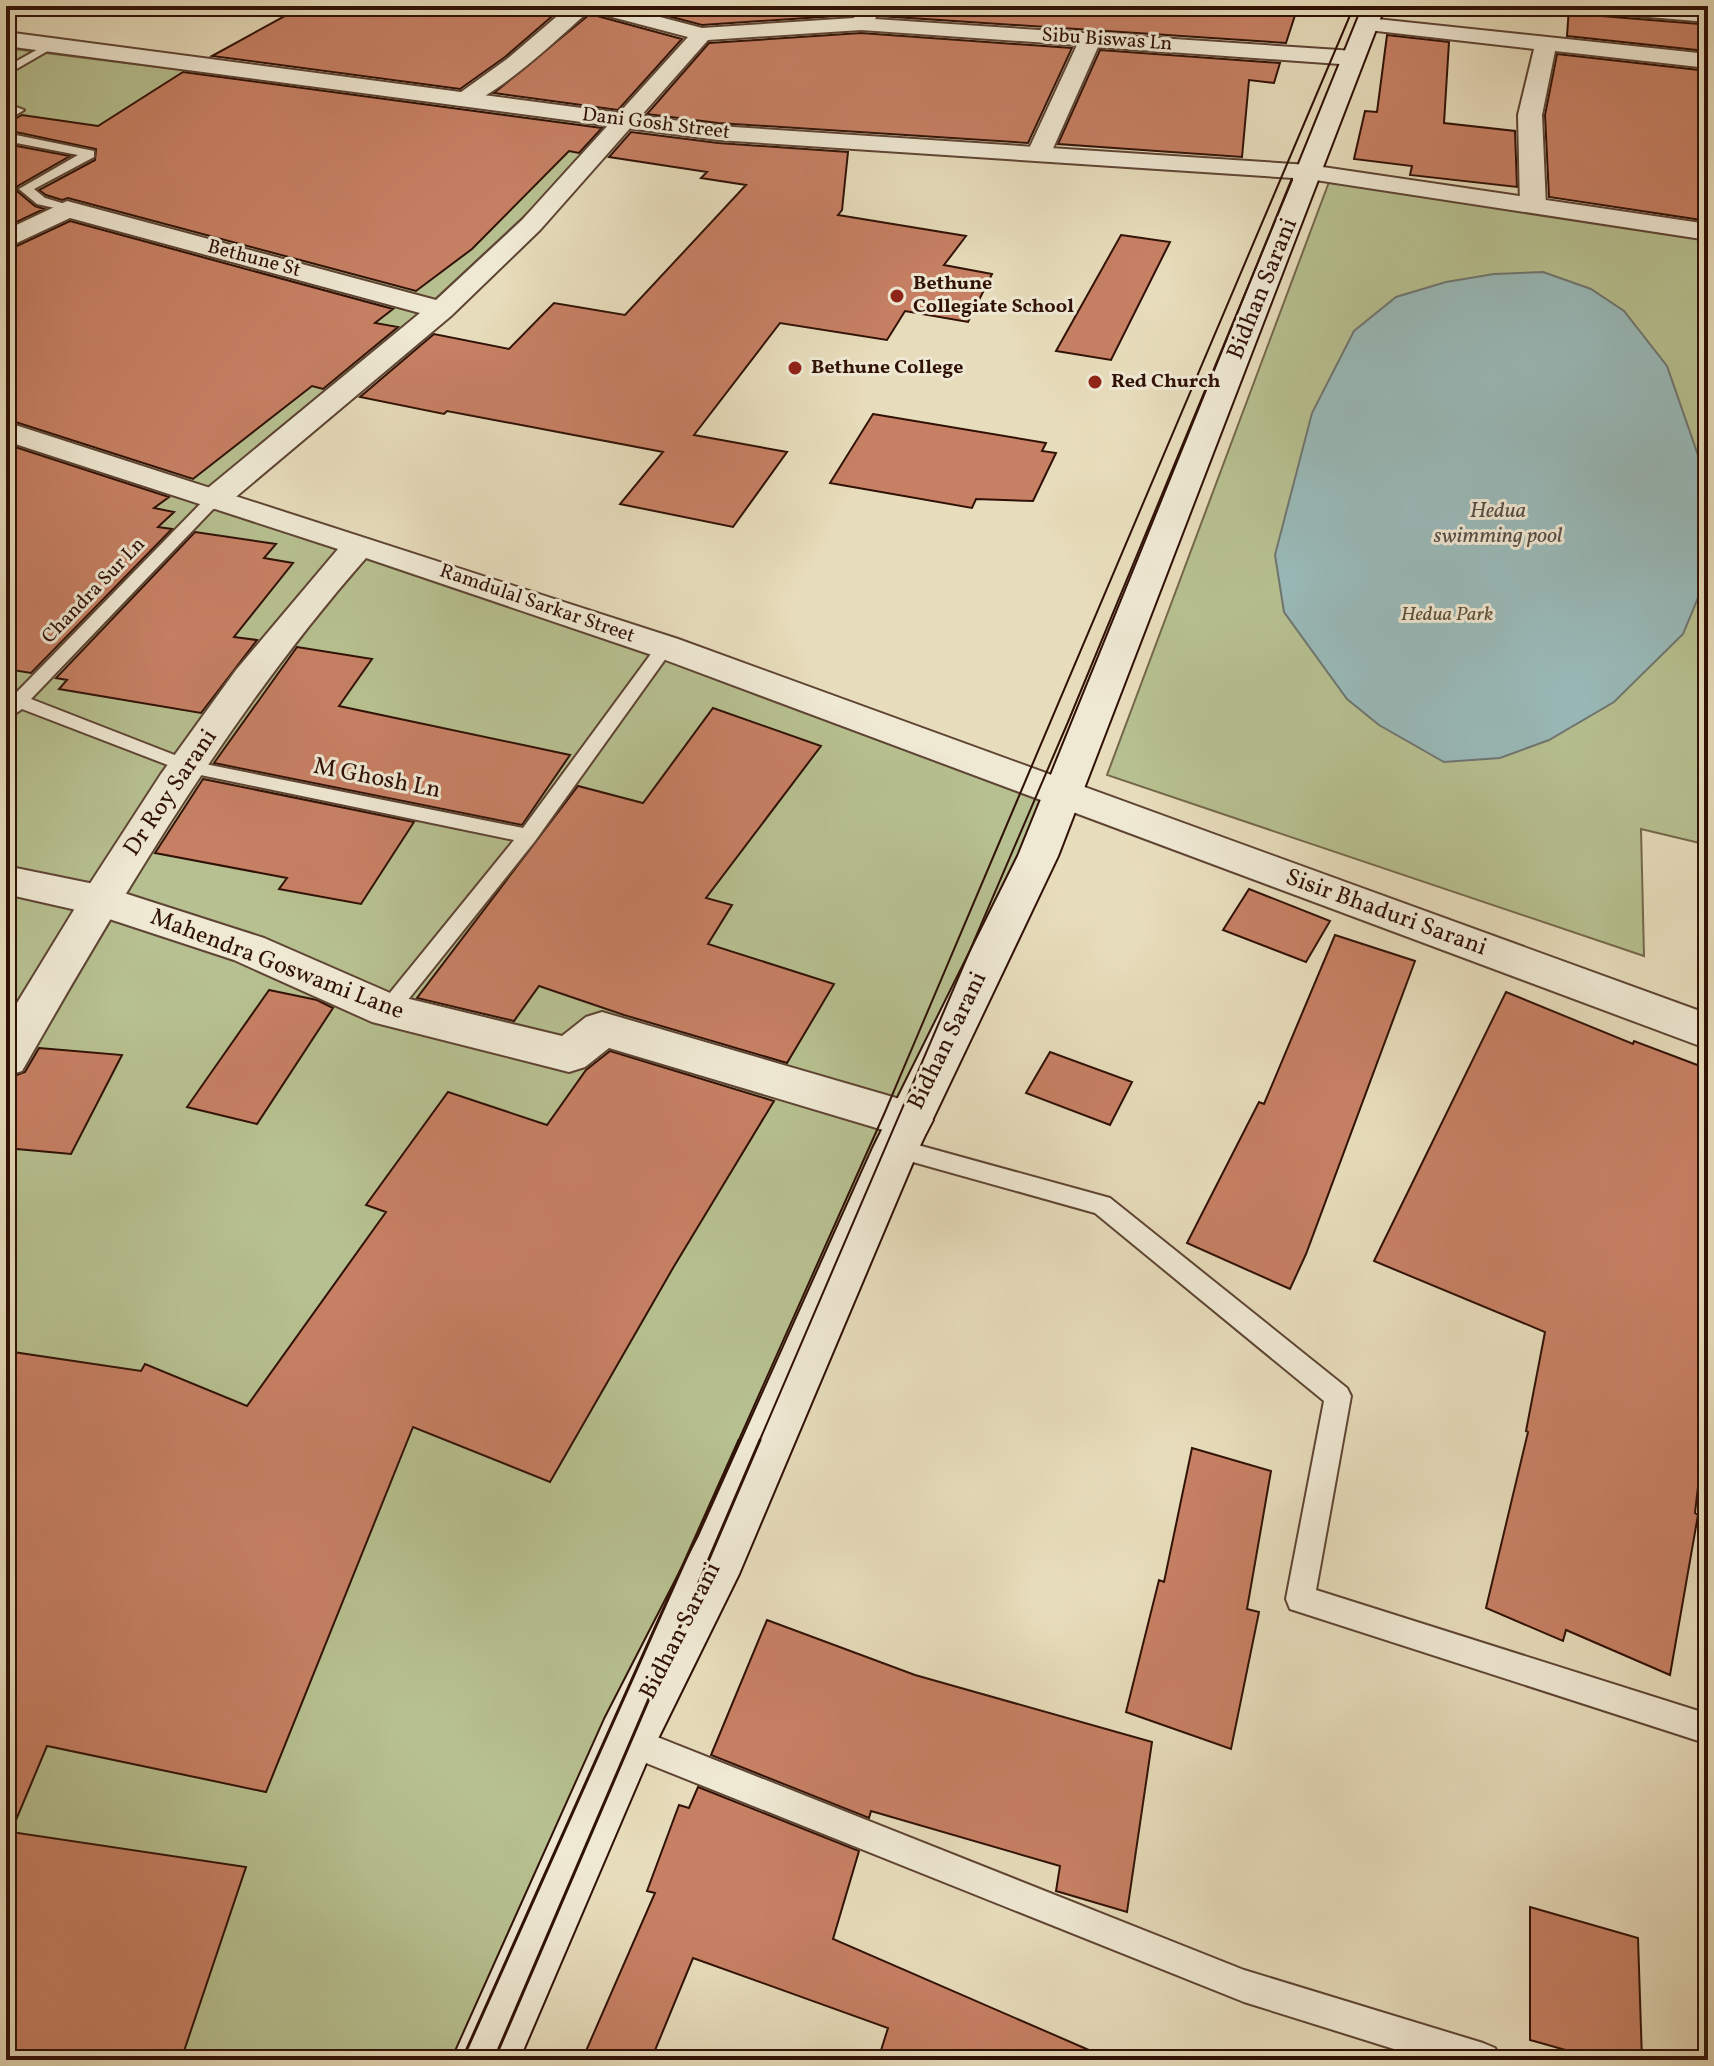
<svg xmlns="http://www.w3.org/2000/svg" width="1714" height="2066" viewBox="0 0 1714 2066" font-family="Vollkorn,serif">
<style>
.green{fill:#b7c090;stroke:#74684b;stroke-width:2}
.water{fill:#99bab9;stroke:#6f7671;stroke-width:2}
.building{fill:#c78064;stroke:#301106;stroke-width:2}
.lines{fill:none;stroke-linecap:round;stroke-linejoin:round}
.service-casing{stroke:#5e4433;stroke-width:4}
.minor-casing{stroke:#5e4433;stroke-width:4}
.tertiary-casing{stroke:#5e4433;stroke-width:4}
.secondary-casing{stroke:#301106;stroke-width:4}
.service{fill:#efe8d3;fill-rule:evenodd}
.minor{fill:#efe8d3;fill-rule:evenodd}
.tertiary{fill:#efe8d3;fill-rule:evenodd}
.secondary{fill:#efe8d3;fill-rule:evenodd}
.tram-far1{stroke:#301106;stroke-width:2}
.tram{stroke:#301106;stroke-width:3}
.poi-dot{fill:#8f2418;stroke:#efe8d3;stroke-width:3}
.labels{text-anchor:middle;dominant-baseline:central;stroke-width:6;stroke-linejoin:round;paint-order:stroke}
.far-street-label{font-size:20px;fill:#301106;stroke:#efe8d3}
.far-poi-label{font-size:20px;font-weight:bold;fill:#301106;stroke:#efe8d3;text-anchor:start}
.far-park-label{font-size:20px;font-style:italic;fill:#5f4e36;stroke:#efe8d3}
.far-water-label{font-size:22px;font-style:italic;fill:#554c45;stroke:#efe8d3}
.street-label{font-size:24px;fill:#301106;stroke:#efe8d3}
</style>
<rect width="100%" height="100%" fill="#e7dcbb"/>
<filter id="stains"><feTurbulence type="fractalNoise" baseFrequency=".0025" numOctaves="4"/><feColorMatrix values="0 0 0 0 .2 0 0 0 0 .09 0 0 0 0 .02 0 0 0 .5 -.17"/></filter>
<radialGradient id="worn" r=".72"><stop offset=".6" stop-color="#630" stop-opacity="0"/><stop offset="1" stop-color="#630" stop-opacity=".3"/></radialGradient>
<path class="green" d="M 6,48 L 622,125 L 215,504 L 1061,796 L 514,2060 L 6,2060 Z
M 1329,182 L 1708,238 L 1708,845 L 1641,829 L 1644,956 L 1107,775 Z"/>
<path class="water" d="M 1543,272 L 1591,289 L 1624,311 L 1667,366 L 1708,484 L 1708,574 L 1683,634 L 1614,702 L 1549,740 L 1500,758 L 1444,762 L 1379,725 L 1347,699 L 1284,612 L 1275,555 L 1312,413 L 1354,331 L 1396,297 L 1446,282 L 1494,274 Z"/>
<path class="building" d="M 303,6 L 564,6 L 505,57 L 460,89 L 212,56 Z
M 630,6 L 857,6 L 852,15 L 702,25 Z
M 885,6 L 1298,6 L 1286,43 L 880,16 Z
M 1569,7 L 1589,15 L 1700,24 L 1706,51 L 1567,36 Z
M 590,14 L 682,39 L 618,110 L 494,93 Z
M 861,33 L 1072,48 L 1028,143 L 718,123 L 647,114 L 709,43 Z
M 1387,35 L 1449,42 L 1444,123 L 1515,131 L 1517,187 L 1410,175 L 1412,166 L 1354,159 L 1365,111 L 1377,112 Z
M 1100,50 L 1280,63 L 1274,83 L 1249,80 L 1242,157 L 1058,144 Z
M 1557,54 L 1708,71 L 1708,221 L 1549,197 L 1545,115 Z
M 183,72 L 602,128 L 579,153 L 569,151 L 472,249 L 416,291 L 68,198 L 62,200 L 46,195 L 39,190 L 95,160 L 96,149 L 6,130 L 6,124 L 22,115 L 98,126 Z
M 631,132 L 718,143 L 848,152 L 842,210 L 838,215 L 966,236 L 944,265 L 992,274 L 968,322 L 905,311 L 887,340 L 780,323 L 694,435 L 787,452 L 733,527 L 620,504 L 663,452 L 447,411 L 444,414 L 360,397 L 434,334 L 509,349 L 554,303 L 625,315 L 746,185 L 701,178 L 707,172 L 609,157 Z
M 6,144 L 70,156 L 18,186 L 17,191 L 35,206 L 44,209 L 6,227 Z
M 70,221 L 393,309 L 375,323 L 398,327 L 323,389 L 312,386 L 193,479 L 6,419 L 6,251 Z
M 1121,235 L 1170,242 L 1111,360 L 1056,351 Z
M 873,414 L 1046,443 L 1042,451 L 1056,453 L 1033,501 L 976,499 L 972,508 L 830,483 Z
M 6,444 L 169,497 L 154,508 L 174,512 L 158,527 L 172,529 L 31,673 L 6,669 Z
M 195,532 L 276,544 L 264,558 L 293,563 L 234,637 L 257,640 L 201,713 L 59,689 L 67,680 L 56,678 Z
M 297,647 L 372,659 L 339,706 L 570,755 L 522,825 L 214,763 Z
M 713,708 L 821,746 L 706,898 L 732,905 L 708,944 L 834,984 L 787,1063 L 624,1015 L 539,986 L 514,1021 L 417,998 L 578,786 L 643,803 Z
M 203,779 L 414,822 L 361,904 L 279,889 L 287,878 L 155,853 Z
M 1249,889 L 1330,921 L 1306,962 L 1223,930 Z
M 1335,935 L 1415,961 L 1306,1254 L 1290,1289 L 1187,1243 L 1259,1102 L 1264,1104 Z
M 269,990 L 317,1000 L 333,1008 L 257,1124 L 187,1107 Z
M 1506,992 L 1633,1044 L 1634,1041 L 1708,1069 L 1708,1400 L 1695,1513 L 1698,1515 L 1670,1675 L 1566,1630 L 1563,1641 L 1486,1608 L 1528,1432 L 1526,1431 L 1545,1332 L 1374,1261 Z
M 39,1048 L 122,1055 L 71,1154 L 6,1148 L 6,1079 L 25,1072 Z
M 610,1051 L 774,1101 L 673,1268 L 550,1482 L 413,1427 L 266,1792 L 47,1746 L 11,1832 L 246,1867 L 181,2060 L 6,2060 L 6,1351 L 141,1371 L 145,1364 L 247,1406 L 386,1212 L 366,1205 L 448,1092 L 547,1125 L 586,1070 Z
M 1050,1052 L 1132,1082 L 1110,1125 L 1026,1093 Z
M 1192,1448 L 1271,1471 L 1247,1609 L 1259,1612 L 1231,1749 L 1126,1712 L 1159,1580 L 1164,1582 Z
M 767,1620 L 915,1675 L 1152,1742 L 1127,1912 L 1056,1891 L 1060,1866 L 871,1811 L 869,1818 L 711,1755 Z
M 698,1787 L 859,1851 L 833,1939 L 1112,2060 L 878,2060 L 888,2028 L 693,1958 L 651,2060 L 582,2060 L 655,1893 L 647,1891 L 679,1805 L 689,1808 Z
M 1530,1907 L 1638,1938 L 1642,2060 L 1601,2060 L 1530,2040 Z"/>
<g class="lines">
<g class="service-casing">
<path id="service" d="M 49,43 L 58,45 L 6,75 L 6,67 Z
M 6,103 L 24,110 L 6,121 L 8,111 Z
M 6,133 L 94,151 L 94,157 L 34,189 L 45,198 L 72,206 L 72,212 L 37,204 L 19,189 L 78,155 L 6,141 Z
M 214,494 L 220,496 L 220,502 L 31,699 L 190,761 L 523,828 L 659,643 L 665,642 L 674,647 L 535,841 L 395,1016 L 387,1018 L 379,1016 L 376,1010 L 514,840 L 186,772 L 22,709 L 6,720 L 6,690 L 16,693 L 208,496 Z
M 896,1139 L 1110,1198 L 1347,1388 L 1351,1396 L 1316,1590 L 1708,1714 L 1708,1744 L 1290,1609 L 1286,1599 L 1324,1401 L 1095,1213 L 888,1155 L 884,1148 L 888,1141 Z
M 627,1725 L 1244,1970 L 1483,2043 L 1495,2048 L 1500,2060 L 1429,2060 L 1244,2002 L 616,1751 L 612,1740 L 616,1729 Z"/>
</g>
<g class="minor-casing">
<path id="minor" d="M 569,6 L 618,6 L 702,28 L 854,18 L 860,6 L 882,6 L 875,19 L 1354,51 L 1365,58 L 1354,65 L 1098,47 L 1051,153 L 1048,158 L 1030,158 L 1027,153 L 1077,45 L 861,30 L 708,40 L 540,230 L 451,316 L 225,506 L 214,509 L 203,506 L 198,499 L 203,492 L 420,313 L 70,218 L 6,248 L 6,230 L 67,201 L 436,300 L 522,220 L 688,37 L 589,11 C 566,31 483,111 457,105 L 453,100 L 457,95 L 507,59 Z
M 1578,6 L 1663,6 L 1706,10 L 1708,22 L 1589,12 Z
M 1367,18 L 1708,54 L 1708,68 L 1555,51 L 1542,115 L 1546,206 L 1542,211 L 1524,211 L 1520,206 L 1518,115 L 1534,49 L 1359,29 L 1356,24 Z
M 6,866 L 99,885 L 264,938 L 397,996 L 562,1036 L 586,1017 L 602,1012 L 910,1102 L 926,1107 L 933,1120 L 926,1133 L 910,1138 L 609,1048 L 585,1067 L 569,1072 L 372,1022 L 234,960 L 94,914 L 6,894 Z"/>
</g>
<g class="tertiary-casing">
<path id="tertiary" d="M 6,32 L 718,126 L 1309,165 L 1708,224 L 1708,240 L 1309,179 L 718,140 L 6,46 Z
M 6,422 L 678,639 L 1708,1014 L 1708,1049 L 652,655 L 366,558 C 229,714 125,891 22,1071 L 6,1076 L 6,1021 L 91,882 L 161,774 L 236,670 L 338,549 L 6,441 Z"/>
</g>
<g class="secondary-casing">
<path id="secondary" d="M 1363,6 L 1385,6 L 1058,856 L 919,1148 L 739,1574 L 647,1761 L 519,2060 L 452,2060 L 605,1719 L 699,1536 L 873,1148 L 1018,856 Z"/>
</g>
<use href="#service" class="service"/>
<use href="#minor" class="minor"/>
<use href="#tertiary" class="tertiary"/>
<use href="#secondary" class="secondary"/>
<path class="tram-far1" d="M 738,1442 L 885,1112 L 1354,6
M 759,1442 L 1068,722 L 1292,180"/>
<path class="tram" d="M 462,2060 L 739,1440
M 494,2060 L 760,1440"/>
</g>
<g class="poi-dot">
<circle cx="897" cy="296" r="8"/>
<circle cx="795" cy="368" r="8"/>
<circle cx="1095" cy="382" r="8"/>
</g>
<g class="labels">
<g class="far-street-label">
<text transform="translate(1107 40) rotate(4)">Sibu Biswas Ln</text>
<text transform="translate(656 124) rotate(7)">Dani Gosh Street</text>
<text transform="translate(254 259) rotate(15)">Bethune St</text>
<text transform="translate(94 591) rotate(-46)">Chandra Sur Ln</text>
<text transform="translate(537 604) rotate(19)">Ramdulal Sarkar Street</text>
</g>
<g class="far-poi-label">
<text x="913" y="284">Bethune<tspan x="913" dy="23">Collegiate School</tspan></text>
<text x="811" y="368">Bethune College</text>
<text x="1111" y="382">Red Church</text>
</g>
<g class="far-park-label">
<text x="1447" y="615">Hedua Park</text>
</g>
<g class="far-water-label">
<text x="1498" y="511">Hedua<tspan x="1498" dy="25">swimming pool</tspan></text>
</g>
<g class="street-label">
<text transform="translate(1263 289) rotate(-68)">Bidhan Sarani</text>
<text transform="translate(377 779) rotate(11)">M Ghosh Ln</text>
<text transform="translate(171 793) rotate(-56)">Dr Roy Sarani</text>
<text transform="translate(1386 913) rotate(20)">Sisir Bhaduri Sarani</text>
<text transform="translate(277 965) rotate(21)">Mahendra Goswami Lane</text>
<text transform="translate(948 1041) rotate(-64)">Bidhan Sarani</text>
<text transform="translate(681 1631) rotate(-63)">Bidhan Sarani</text>
</g>
</g>
<rect width="1714" height="2066" fill="none" stroke="#e7dcbb" stroke-width="32"/>
<rect x="8" y="8" width="1698" height="2050" fill="none" stroke="#301106" stroke-width="4"/>
<rect x="16" y="16" width="1682" height="2034" fill="none" stroke="#301106" stroke-width="2"/>
<rect width="100%" height="100%" filter="url(#stains)"/>
<rect width="100%" height="100%" fill="url(#worn)"/>
</svg>
